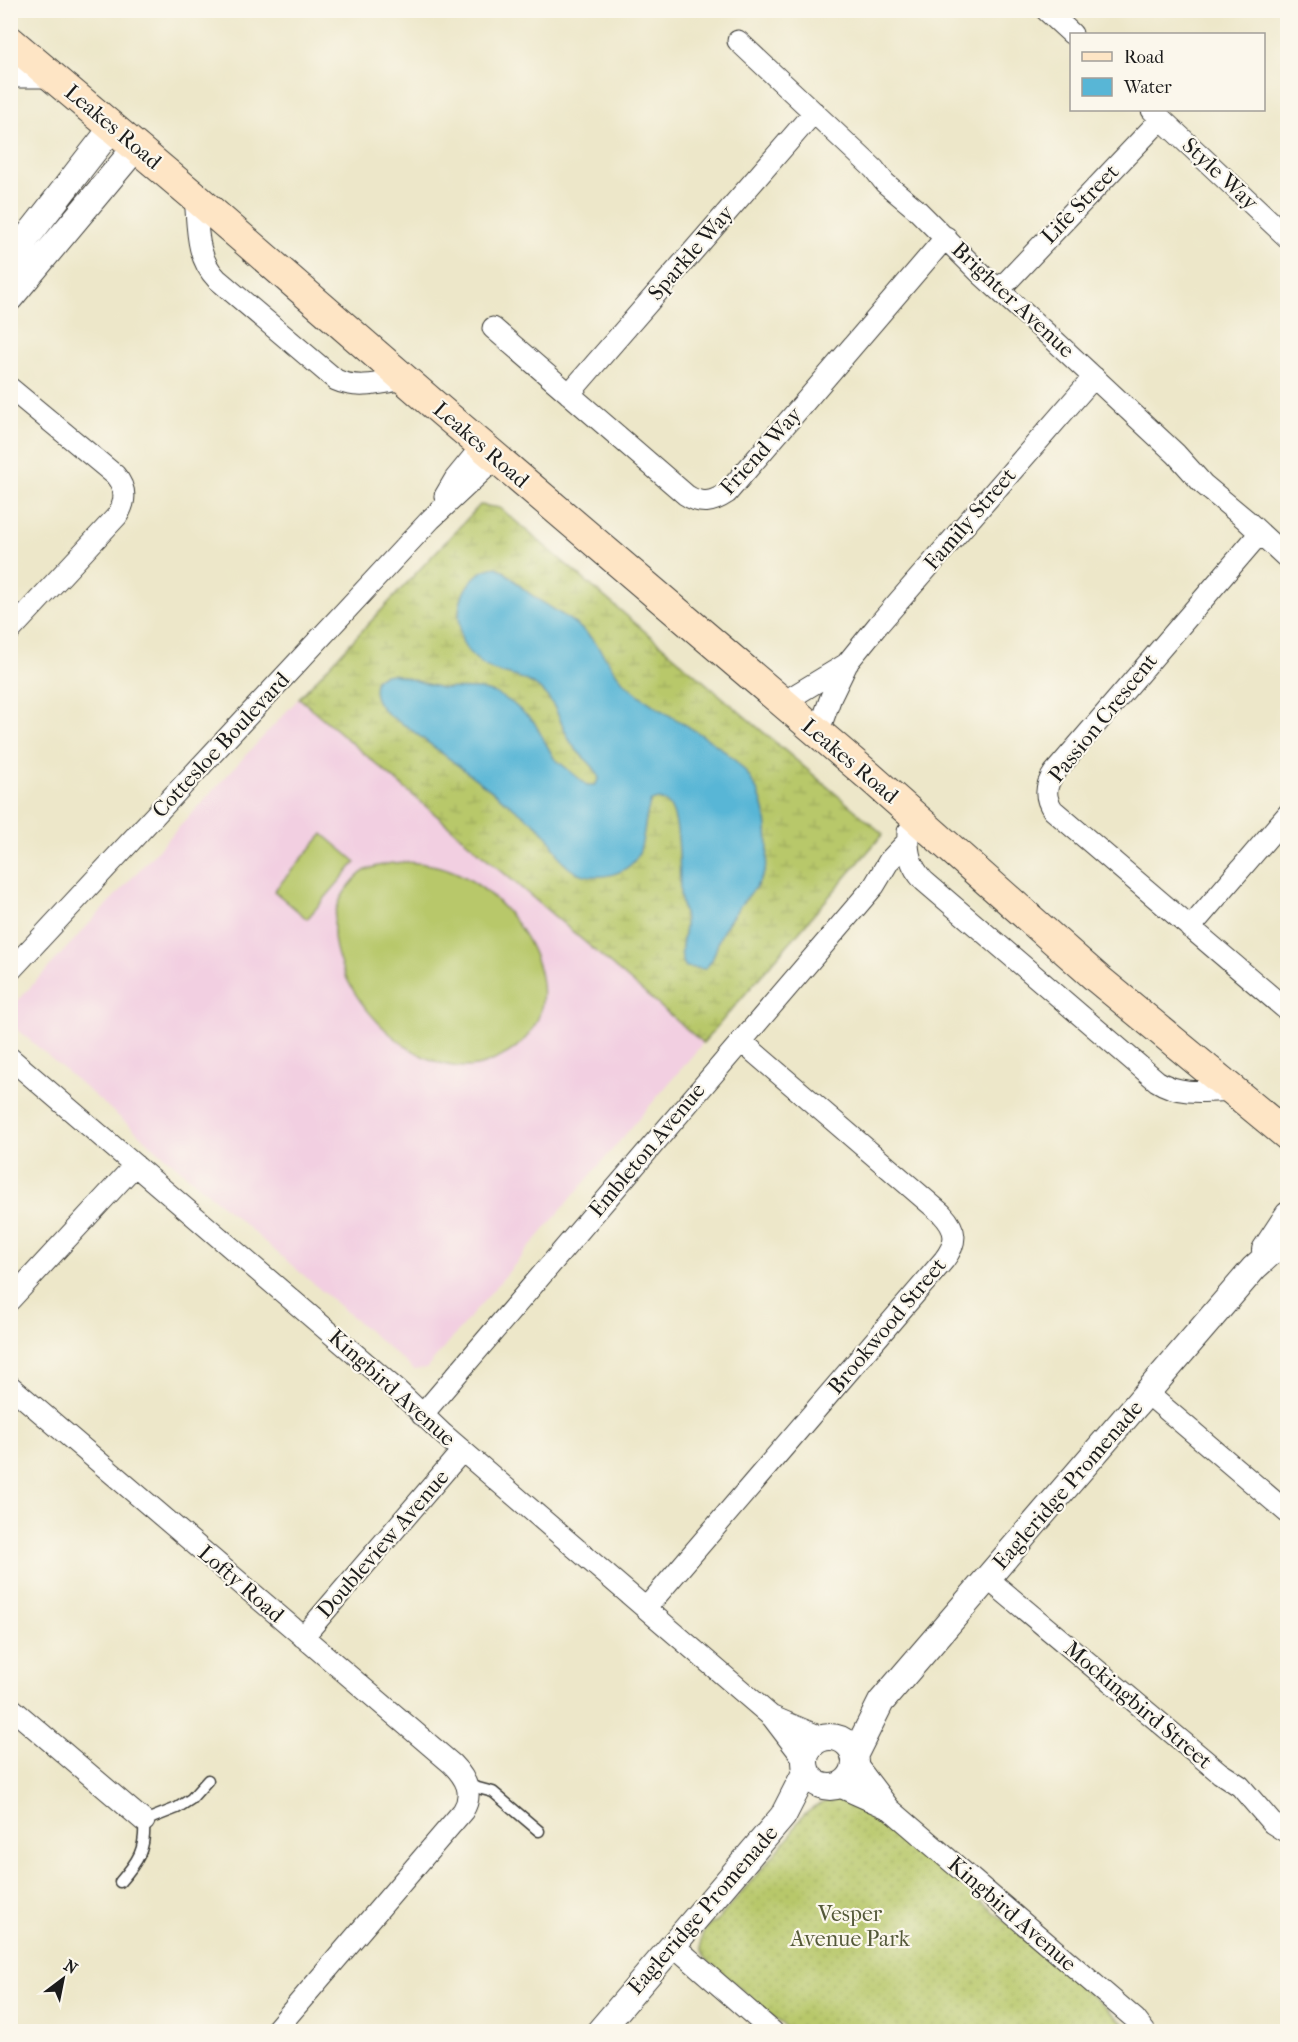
<svg xmlns="http://www.w3.org/2000/svg" width="1298" height="2042" viewBox="0 0 1298 2042" font-family="'IM FELL French Canon',serif">
<style>
.built{fill:#f2cfe1}
.grass{fill:url(#grass-dots);stroke:#6a7244;stroke-width:1.5}
.wetland{fill:url(#wetland-marsh);stroke:#6a7244;stroke-width:1.5}
.garden{fill:#b8c86b;stroke:#6a7244;stroke-width:1.5}
.water{fill:#58b6d6;stroke:#3a6979;stroke-width:1.5}
.lines{fill:none;stroke-linecap:round;stroke-linejoin:round}
.service-casing{stroke:#3b3a36;stroke-width:13}
.minor-casing{stroke:#3b3a36;stroke-width:23}
.tertiary-casing{stroke:#3b3a36;stroke-width:28}
.secondary-casing{stroke:#3b3a36;stroke-width:32}
.service{stroke:#fff;stroke-width:10}
.minor{stroke:#fff;stroke-width:21}
.tertiary{stroke:#fff;stroke-width:26}
.secondary{stroke:#fee5c5;stroke-width:30}
.labels{text-anchor:middle;dominant-baseline:central;stroke-width:4.5;stroke-linejoin:round;paint-order:stroke}
.street-label{font-size:22px;fill:#1c1c1c;stroke:#fbf7ec}
.park-label{font-size:22px;fill:#535838;stroke:#fbf7ec}
</style>
<defs>
<pattern id="grass-dots" width="8" height="8" patternUnits="userSpaceOnUse" patternTransform="scale(1.5)"><rect width="8" height="8" fill="#b8c86b"/><path d="M2 2h.1M6 6h.1" fill="none" stroke="#9eab5c" stroke-width="1.8" stroke-linecap="round"/></pattern>
<pattern id="wetland-marsh" width="20" height="14" patternUnits="userSpaceOnUse" patternTransform="scale(1.5)"><rect width="20" height="14" fill="#b8c86b"/><path d="M1 5h8M5 5V1M11 12h8M15 12V8" fill="none" stroke="#9eab5c"/></pattern>
</defs>
<rect width="100%" height="100%" fill="#fbf7ec"/>
<filter id="ink" filterUnits="userSpaceOnUse"><feTurbulence type="fractalNoise" baseFrequency=".0167" numOctaves="2"/><feDisplacementMap in="SourceGraphic" scale="12" xChannelSelector="R" yChannelSelector="G"/><feConvolveMatrix kernelMatrix="1 2 1 2 8 2 1 2 1" color-interpolation-filters="sRGB"/></filter>
<filter id="wash" filterUnits="userSpaceOnUse"><feTurbulence type="fractalNoise" baseFrequency=".008" numOctaves="4" result="noise"/><feDisplacementMap in="SourceGraphic" scale="24" xChannelSelector="R" yChannelSelector="G"/><feGaussianBlur stdDeviation="1.35" result="paint"/><feColorMatrix in="noise" values="0 0 0 0 0 0 0 0 0 0 0 0 0 0 0 0 0 1.4 0 .05"/><feComposite in="paint" operator="in"/></filter>
<g filter="url(#wash)">
<rect width="100%" height="100%" fill="#ede7c9"/>
<path class="built" d="M 299,698 L 703,1043 L 426,1369 L 414,1370 L 11,1024 L 10,1009 Z"/>
<path class="grass" d="M 839,1797 L 874,1810 L 1133,2031 L 790,2031 L 708,1961 C 696,1946 699,1929 717,1921 L 791,1835 C 798,1814 818,1803 839,1797 Z"/>
<path class="wetland" d="M 480,505 L 500,508 L 883,834 L 703,1043 L 299,698 Z"/>
<path class="garden" d="M 323,834 L 356,862 L 307,919 L 274,891 Z
M 406,862 C 423,863 439,865 455,872 C 529,905 592,1024 487,1063 C 413,1091 299,962 344,893 C 350,884 357,875 366,870 C 379,864 393,863 406,862 Z"/>
<path class="water" d="M 497,567 C 510,574 514,581 525,590 C 546,607 573,618 591,638 C 605,653 612,672 627,685 C 679,732 761,746 767,828 C 768,843 769,859 764,873 C 759,887 745,898 737,910 C 731,918 724,928 720,937 C 715,950 715,959 705,969 L 686,967 C 677,955 684,940 685,926 C 686,916 681,905 680,894 C 679,875 682,814 666,802 C 664,801 661,800 658,799 L 651,801 C 643,819 646,838 638,855 C 627,878 587,883 568,867 C 559,859 554,845 547,836 C 544,831 538,827 534,823 L 406,726 C 388,716 368,702 376,679 L 384,675 L 393,674 L 441,688 L 479,689 L 495,693 L 511,702 L 534,722 L 554,758 L 587,785 L 595,785 L 599,779 C 597,766 582,758 574,747 C 561,730 559,707 543,692 C 528,677 512,677 493,670 C 483,666 467,653 463,643 C 461,638 460,630 460,625 C 458,612 459,601 465,590 C 473,576 482,569 497,567 Z"/>
</g>
<g filter="url(#ink)">
<g class="lines">
<g class="service-casing">
<path id="service" d="M 467,1785 L 493,1792 L 539,1831
M 120,1882 C 138,1861 146,1850 144,1821 L 177,1808 L 191,1799 L 208,1780"/>
</g>
<g class="minor-casing">
<path id="minor" d="M 1046,10 L 1072,34
M 738,41 L 874,169 L 885,183 L 916,209 L 982,275 L 1055,341 L 1176,454 L 1203,484 L 1245,519 L 1288,559
M 10,77 L 54,77
M 1152,110 L 1288,238
M 195,197 C 198,225 195,257 217,279 L 336,380 C 358,390 381,383 404,379
M 999,290 L 1161,119
M 493,328 L 686,495 C 701,505 712,503 727,493 L 946,237
M 10,388 L 115,475 C 127,489 126,502 117,516 L 10,631
M 569,394 L 814,112
M 445,496 L 455,479 L 482,446
M 1260,533 L 1054,773 C 1045,786 1044,797 1053,810 L 1288,1011
M 782,703 L 848,663
M 818,733 L 831,697 L 848,662 L 878,625 L 1094,377
M 908,832 C 907,852 910,866 924,881 L 1157,1081 C 1180,1096 1208,1091 1234,1090
M 1190,928 L 1288,814
M 10,971 L 431,519 L 496,458
M 10,1058 L 398,1391 L 443,1434 L 772,1717 L 804,1759
M 10,1300 L 135,1165
M 10,1386 L 452,1764 C 466,1778 474,1793 463,1811 L 274,2032
M 1147,1393 L 1288,1513
M 422,1415 L 874,886 L 889,861 L 907,842
M 987,1578 L 1220,1773 L 1240,1786 L 1272,1823 L 1288,1833
M 646,1608 L 944,1260 C 958,1242 957,1230 942,1214 L 741,1041
M 303,1637 L 462,1451
M 10,1707 L 144,1821
M 773,1717 L 823,1738
M 855,1763 L 890,1809 L 1135,2019 L 1145,2032
M 838,1786 L 887,1808
M 673,1945 L 773,2032"/>
</g>
<g class="tertiary-casing">
<path id="tertiary" d="M 10,258 C 46,215 78,170 113,127
M 10,298 L 137,146
M 1265,1250 L 1288,1215
M805 1762a25 25 0 1 1 50 0a25 25 0 1 1-50 0Z
M 854,1756 L 881,1702 L 1254,1268 L 1288,1237
M 599,2032 L 783,1816 L 806,1771"/>
</g>
<g class="secondary-casing">
<path id="secondary" d="M 10,41 L 195,197 L 432,403 L 869,776 L 1098,979 L 1288,1136"/>
</g>
<use href="#service" class="service"/>
<use href="#minor" class="minor"/>
<use href="#tertiary" class="tertiary"/>
<use href="#secondary" class="secondary"/>
</g>
</g>
<g class="labels">
<g class="street-label">
<text transform="translate(113 127) rotate(40)">Leakes Road</text>
<text transform="translate(1220 174) rotate(43)">Style Way</text>
<text transform="translate(1080 204) rotate(-46)">Life Street</text>
<text transform="translate(691 253) rotate(-49)">Sparkle Way</text>
<text transform="translate(1013 300) rotate(43)">Brighter Avenue</text>
<text transform="translate(481 445) rotate(41)">Leakes Road</text>
<text transform="translate(761 451) rotate(-48)">Friend Way</text>
<text transform="translate(970 519) rotate(-49)">Family Street</text>
<text transform="translate(1103 718) rotate(-51)">Passion Crescent</text>
<text transform="translate(221 745) rotate(-47)">Cottesloe Boulevard</text>
<text transform="translate(850 761) rotate(40)">Leakes Road</text>
<text transform="translate(647 1150) rotate(-50)">Embleton Avenue</text>
<text transform="translate(887 1326) rotate(-50)">Brookwood Street</text>
<text transform="translate(392 1388) rotate(42)">Kingbird Avenue</text>
<text transform="translate(1068 1485) rotate(-49)">Eagleridge Promenade</text>
<text transform="translate(383 1544) rotate(-49)">Doubleview Avenue</text>
<text transform="translate(241 1584) rotate(41)">Lofty Road</text>
<text transform="translate(1138 1705) rotate(40)">Mockingbird Street</text>
<text transform="translate(703 1910) rotate(-49)">Eagleridge Promenade</text>
<text transform="translate(1012 1914) rotate(41)">Kingbird Avenue</text>
</g>
<g class="park-label">
<text x="850" y="1914">Vesper<tspan x="850" dy="25">Avenue Park</tspan></text>
</g>
</g>
<rect width="1298" height="2042" fill="none" stroke="#fbf7ec" stroke-width="36"/>
<rect x="1070" y="33" width="195" height="78" fill="#fbf7ec" stroke="#a29f99" stroke-width="1.5"/>
<rect x="1082" y="52" width="30" height="9" fill="#fee5c5" stroke="#a29f99" stroke-width="1.5"/>
<text x="1124" y="63" font-size="18" fill="#1c1c1c">Road</text>
<rect x="1082" y="78" width="30" height="18" fill="#58b6d6" stroke="#a29f99" stroke-width="1.5"/>
<text x="1124" y="93" font-size="18" fill="#1c1c1c">Water</text>
<g transform="translate(63 1979) rotate(32)" stroke="#fbf7ec" stroke-width="4.5" paint-order="stroke">
<path d="M0-4.5L10 22L0 15L-10 22Z" fill="#1c1c1c"/>
<text y="-9" font-size="16" font-weight="bold" text-anchor="middle" fill="#1c1c1c">N</text>
</g>
</svg>
